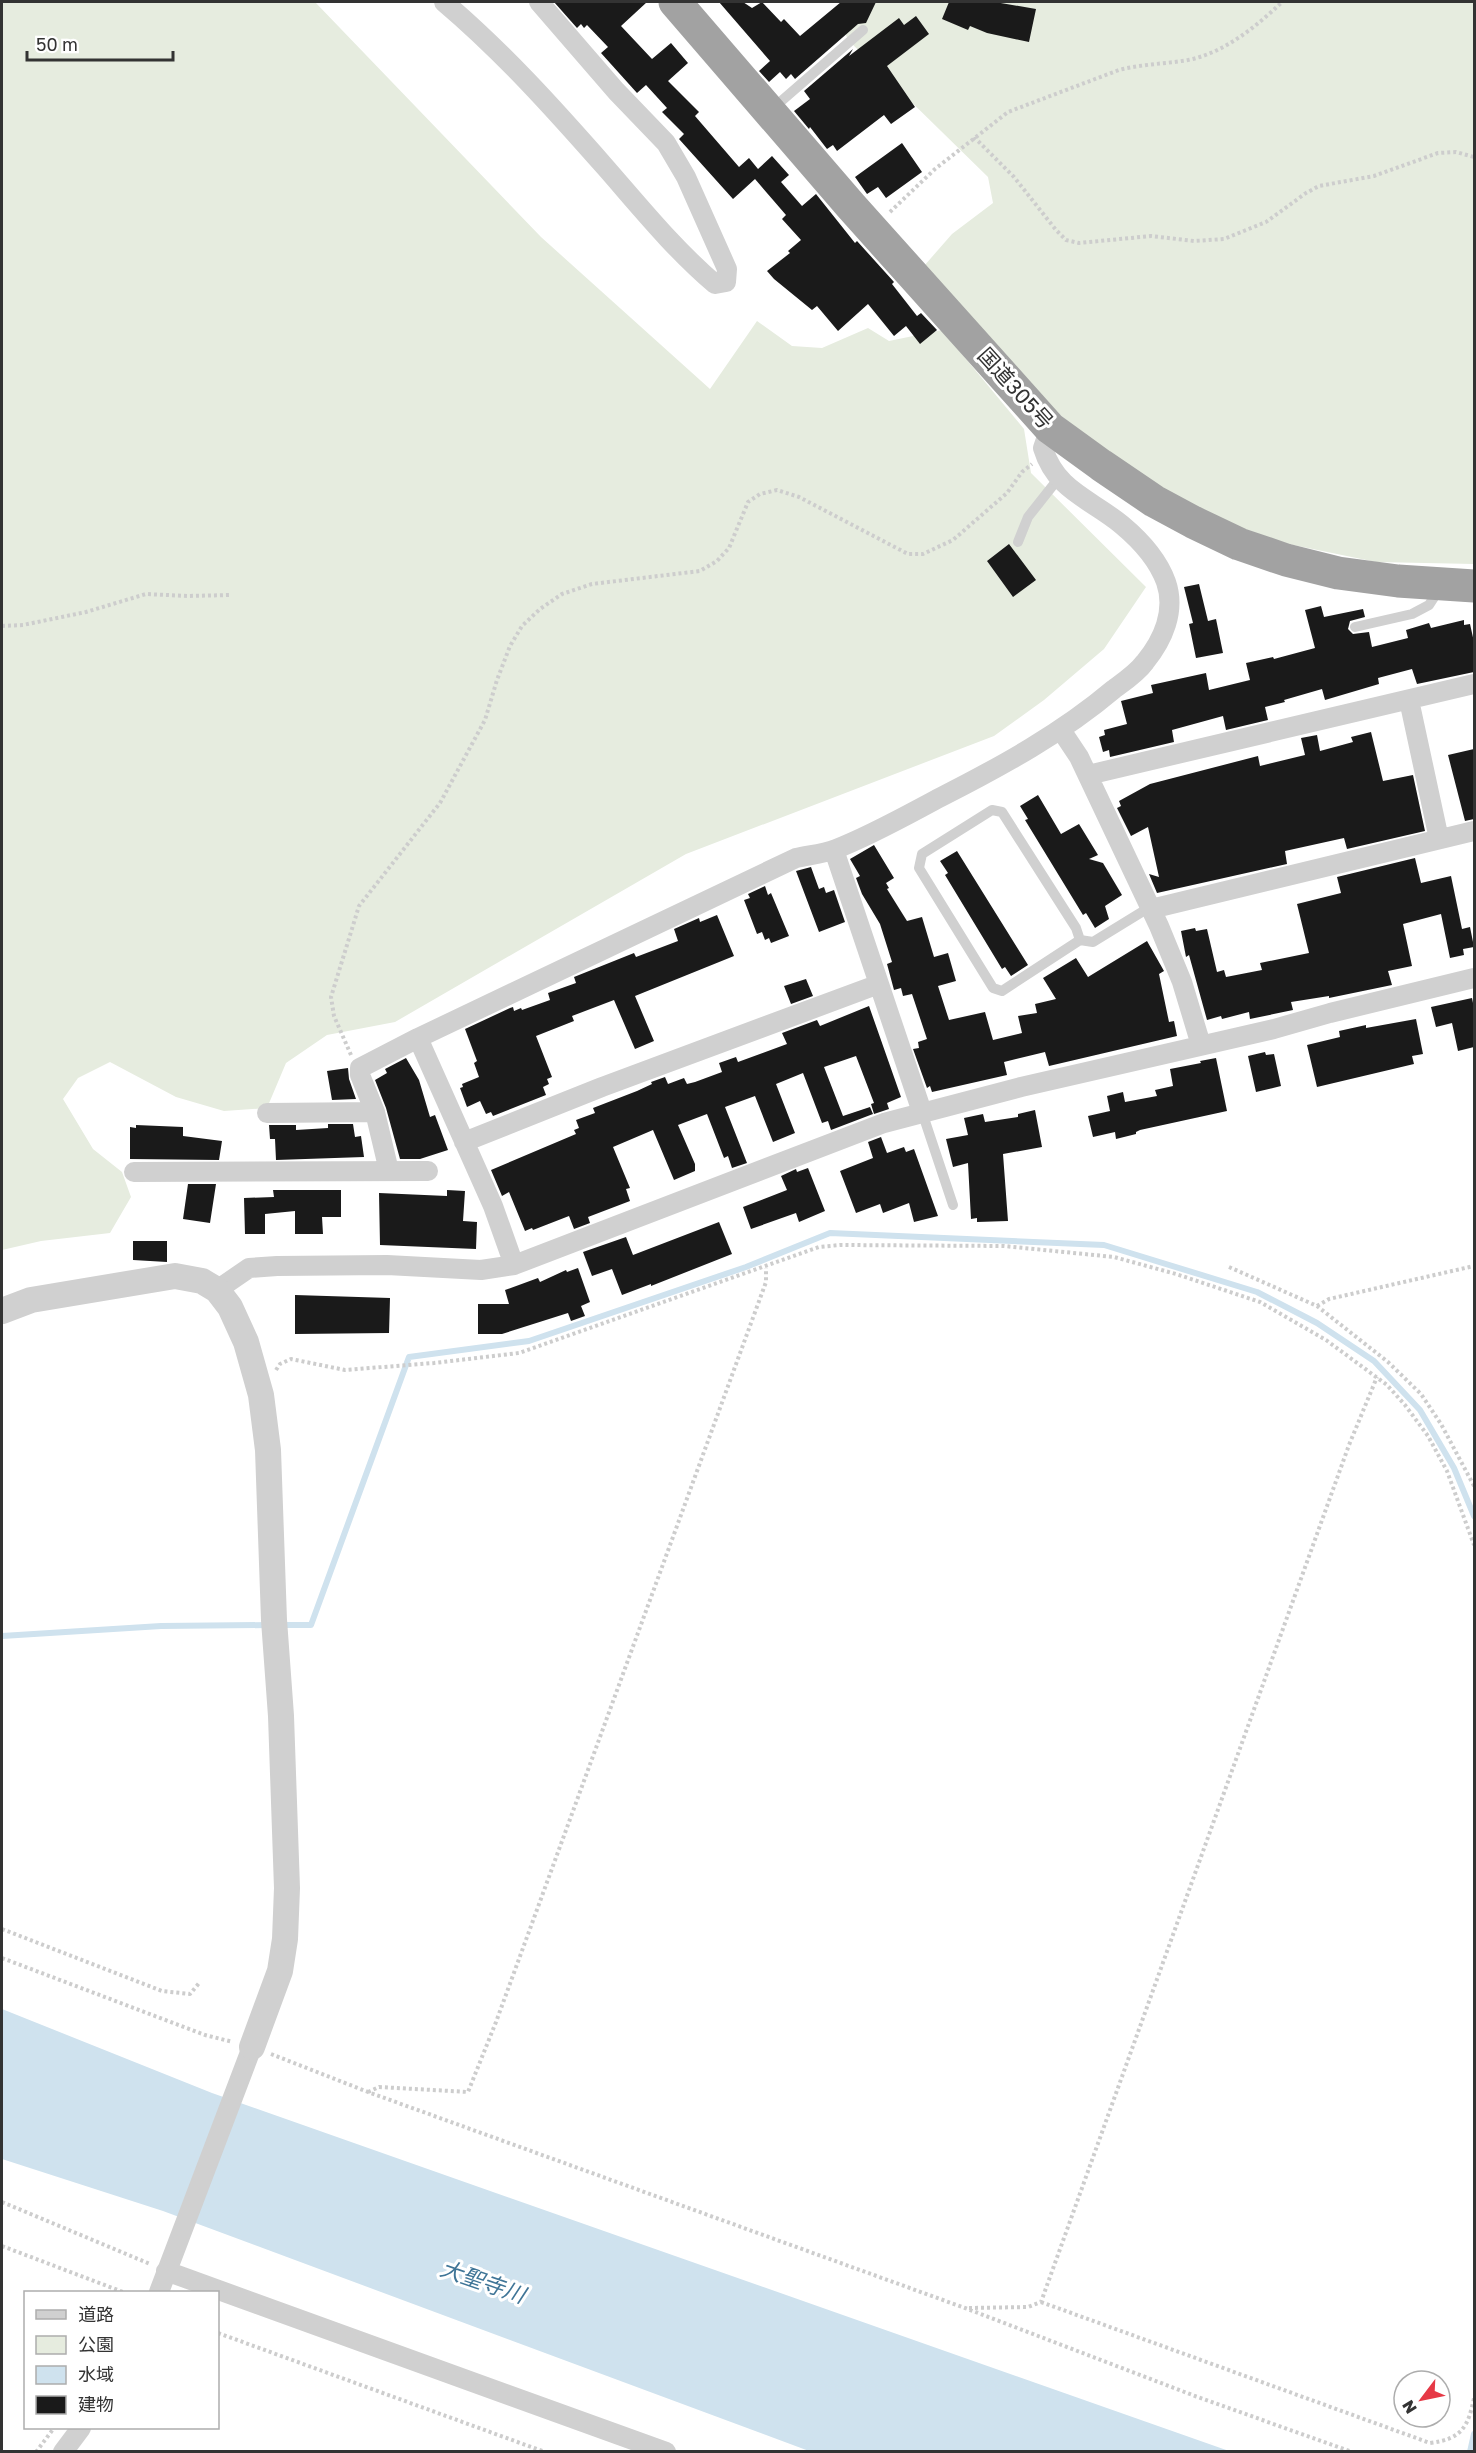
<svg xmlns="http://www.w3.org/2000/svg" width="1476" height="2453" viewBox="0 0 1476 2453" font-family="'Golos Text','Noto Sans JP',sans-serif">
<style>
.green{fill:#e6ecdf}
.water{fill:#cfe2ee}
.lines{fill:none;stroke-linecap:round;stroke-linejoin:round}
.stream{stroke:#cfe2ee;stroke-width:6}
.building{fill:#1a1a1a}
.path{stroke:#cdcdcd;stroke-width:4;stroke-dasharray:3 3;stroke-linecap:butt}
.service{stroke:#d0d0d0;stroke-width:10}
.minor{stroke:#d0d0d0;stroke-width:20}
.tertiary{stroke:#d0d0d0;stroke-width:26}
.trunk{stroke:#a2a2a2;stroke-width:33}
.labels{text-anchor:middle;dominant-baseline:central;stroke-width:6;stroke-linejoin:round;paint-order:stroke}
.street-label{font-size:21px;fill:#333;stroke:#fff}
.water-label{font-size:22px;font-style:italic;fill:#3f7597;stroke:#fff}
</style>
<rect width="100%" height="100%" fill="#fff"/>
<path class="green" d="M 2,2 L 315,2 L 541,237 L 710,389 L 757,321 L 792,346 L 822,348 L 868,328 L 889,341 L 942,330 L 1024,429 L 1031,473 L 1146,587 L 1104,649 L 1044,700 L 994,736 L 686,854 L 395,1022 L 327,1035 L 286,1063 L 267,1108 L 224,1111 L 176,1097 L 110,1062 L 78,1078 L 63,1099 L 93,1149 L 122,1172 L 131,1197 L 110,1233 L 41,1241 L 2,1250 Z
M 841,2 L 1474,2 L 1474,564 L 1376,562 L 1245,535 L 1118,463 L 1059,414 L 924,266 L 952,234 L 993,203 L 988,177 L 848,40 L 836,10 Z"/>
<path class="water" d="M 2,2009 L 212,2093 L 1229,2451 L 809,2451 L 163,2211 L 2,2159 Z"/>
<g class="lines">
<path class="stream" d="M 281,1625 L 311,1625 L 409,1357 L 529,1341 L 746,1267 L 830,1233 L 1104,1245 L 1257,1292 L 1317,1323 L 1374,1361 L 1420,1410 L 1454,1468 L 1474,1516
M 2,1636 L 161,1626 L 268,1625
M 1470,2452 L 1474,2434"/>
</g>
<path class="building" d="M 554,2 L 647,2 L 621,26 L 652,59 L 671,43 L 688,63 L 668,81 L 699,112 L 695,116 L 739,167 L 749,158 L 758,169 L 772,156 L 789,175 L 781,182 L 802,206 L 816,194 L 855,243 L 857,241 L 894,282 L 892,284 L 917,316 L 921,313 L 937,330 L 920,344 L 906,326 L 894,336 L 868,304 L 838,331 L 817,306 L 812,310 L 774,279 L 767,271 L 790,253 L 788,251 L 801,240 L 782,219 L 786,215 L 755,179 L 733,199 L 679,139 L 684,134 L 662,112 L 667,108 L 646,85 L 637,93 L 601,53 L 608,47 L 587,25 L 584,28 L 581,24 L 577,28 Z
M 719,2 L 743,2 L 752,8 L 762,2 L 781,22 L 784,19 L 800,36 L 841,2 L 876,2 L 866,23 L 858,24 L 795,79 L 791,74 L 786,79 L 780,72 L 769,82 L 759,71 L 770,61 Z
M 949,2 L 995,2 L 1036,9 L 1029,42 L 987,33 L 970,26 L 968,30 L 942,19 Z
M 916,16 L 929,34 L 887,66 L 915,107 L 891,124 L 884,115 L 837,151 L 833,145 L 827,149 L 810,127 L 809,129 L 794,111 L 810,99 L 804,91 L 853,49 L 849,56 L 899,18 L 904,25 Z
M 902,143 L 922,172 L 886,198 L 878,187 L 867,194 L 855,177 Z
M 1009,544 L 1036,580 L 1013,597 L 987,561 Z
M 1199,584 L 1208,621 L 1216,619 L 1223,653 L 1196,658 L 1189,624 L 1193,623 L 1184,587 Z
M 1321,606 L 1324,617 L 1363,609 L 1365,617 L 1350,621 L 1348,629 L 1353,634 L 1369,632 L 1372,647 L 1408,638 L 1406,630 L 1429,623 L 1431,628 L 1464,620 L 1464,625 L 1470,624 L 1474,642 L 1474,672 L 1417,684 L 1412,669 L 1378,678 L 1379,684 L 1325,700 L 1322,689 L 1284,700 L 1285,702 L 1265,707 L 1268,720 L 1226,730 L 1223,716 L 1172,730 L 1174,742 L 1110,757 L 1109,750 L 1103,752 L 1099,737 L 1105,735 L 1104,730 L 1127,724 L 1121,701 L 1153,693 L 1151,685 L 1206,673 L 1209,690 L 1250,680 L 1246,663 L 1273,657 L 1274,659 L 1315,648 L 1305,610 Z
M 1371,732 L 1383,781 L 1413,775 L 1425,831 L 1347,849 L 1344,838 L 1285,851 L 1287,864 L 1157,893 L 1149,874 L 1159,877 L 1148,827 L 1131,836 L 1117,808 L 1121,806 L 1119,801 L 1150,784 L 1258,756 L 1260,766 L 1305,755 L 1301,738 L 1317,735 L 1320,751 L 1353,742 L 1351,737 Z
M 1474,749 L 1474,819 L 1465,821 L 1448,755 Z
M 1038,795 L 1061,834 L 1079,824 L 1098,855 L 1089,859 L 1103,863 L 1122,895 L 1105,906 L 1109,919 L 1095,928 L 1086,913 L 1083,915 L 1025,820 L 1028,819 L 1020,806 Z
M 874,845 L 894,878 L 886,883 L 889,888 L 887,889 L 907,921 L 922,917 L 934,957 L 948,953 L 956,981 L 938,986 L 949,1020 L 985,1012 L 993,1040 L 1022,1033 L 1018,1016 L 1037,1013 L 1035,1004 L 1056,999 L 1043,978 L 1076,958 L 1088,977 L 1147,941 L 1164,971 L 1159,974 L 1169,1022 L 1174,1021 L 1177,1036 L 1049,1066 L 1045,1052 L 1004,1062 L 1007,1075 L 932,1092 L 930,1086 L 927,1088 L 913,1049 L 919,1048 L 918,1042 L 927,1039 L 912,994 L 903,996 L 901,988 L 894,990 L 887,964 L 892,962 L 880,924 L 862,894 L 856,878 L 860,876 L 850,859 Z
M 957,851 L 1028,965 L 1011,976 L 1005,967 L 1002,969 L 945,875 L 948,873 L 940,861 Z
M 1415,858 L 1421,883 L 1451,876 L 1462,929 L 1470,927 L 1474,947 L 1463,949 L 1464,955 L 1450,958 L 1441,914 L 1403,924 L 1412,966 L 1388,971 L 1392,985 L 1329,998 L 1329,996 L 1291,1002 L 1293,1010 L 1250,1019 L 1249,1012 L 1222,1019 L 1221,1016 L 1207,1020 L 1189,955 L 1186,957 L 1181,931 L 1195,928 L 1196,931 L 1207,929 L 1217,972 L 1224,970 L 1226,977 L 1262,970 L 1260,963 L 1309,953 L 1297,904 L 1341,893 L 1337,877 Z
M 811,867 L 819,889 L 824,887 L 826,893 L 834,890 L 845,922 L 819,932 L 796,871 Z
M 765,886 L 768,895 L 771,893 L 789,936 L 771,943 L 769,938 L 765,940 L 762,932 L 757,934 L 744,900 L 750,898 L 748,894 Z
M 717,915 L 734,956 L 635,996 L 654,1041 L 635,1049 L 614,1000 L 572,1016 L 574,1021 L 536,1036 L 552,1077 L 547,1079 L 549,1084 L 543,1087 L 546,1095 L 493,1116 L 491,1112 L 486,1114 L 480,1101 L 467,1107 L 460,1088 L 463,1087 L 462,1084 L 479,1077 L 474,1063 L 477,1061 L 465,1029 L 510,1008 L 513,1007 L 514,1011 L 521,1008 L 522,1010 L 550,1000 L 548,993 L 576,983 L 574,977 L 634,953 L 636,957 L 678,941 L 674,929 L 699,918 L 700,922 Z
M 806,979 L 813,996 L 791,1004 L 784,986 Z
M 1472,998 L 1474,1008 L 1474,1047 L 1458,1051 L 1452,1023 L 1436,1027 L 1431,1007 Z
M 869,1006 L 901,1097 L 887,1103 L 889,1109 L 874,1114 L 871,1104 L 874,1103 L 856,1056 L 824,1067 L 843,1116 L 870,1107 L 873,1114 L 831,1130 L 828,1121 L 822,1123 L 803,1073 L 776,1084 L 795,1133 L 773,1142 L 755,1096 L 725,1107 L 747,1163 L 732,1168 L 728,1156 L 724,1158 L 707,1114 L 678,1125 L 695,1164 L 695,1171 L 674,1180 L 653,1130 L 613,1147 L 630,1188 L 626,1189 L 630,1201 L 588,1217 L 590,1223 L 574,1229 L 569,1216 L 533,1230 L 532,1228 L 525,1231 L 509,1192 L 502,1196 L 491,1170 L 576,1134 L 574,1130 L 579,1128 L 576,1120 L 595,1113 L 593,1108 L 637,1091 L 652,1084 L 651,1082 L 665,1077 L 668,1084 L 684,1078 L 687,1084 L 695,1082 L 722,1072 L 719,1063 L 736,1057 L 738,1062 L 787,1044 L 782,1033 L 817,1020 L 820,1026 Z
M 1416,1019 L 1423,1054 L 1412,1056 L 1414,1064 L 1317,1087 L 1307,1045 L 1340,1037 L 1339,1031 L 1366,1025 L 1366,1028 Z
M 1265,1052 L 1266,1055 L 1274,1054 L 1281,1086 L 1256,1092 L 1248,1056 Z
M 406,1058 L 419,1080 L 430,1117 L 435,1115 L 448,1150 L 420,1159 L 400,1159 L 386,1108 L 375,1080 L 387,1073 L 385,1069 Z
M 1216,1058 L 1227,1111 L 1140,1130 L 1136,1132 L 1136,1134 L 1116,1139 L 1115,1132 L 1093,1137 L 1088,1116 L 1110,1111 L 1107,1096 L 1123,1092 L 1125,1102 L 1157,1096 L 1155,1090 L 1173,1086 L 1170,1069 L 1201,1063 L 1200,1061 Z
M 348,1068 L 349,1079 L 356,1099 L 332,1100 L 327,1071 Z
M 1035,1110 L 1042,1147 L 1003,1154 L 1008,1221 L 977,1222 L 977,1218 L 971,1219 L 968,1163 L 953,1167 L 946,1139 L 968,1135 L 964,1118 L 983,1114 L 985,1122 L 1018,1117 L 1018,1114 Z
M 328,1124 L 353,1124 L 355,1137 L 361,1136 L 364,1157 L 276,1160 L 275,1139 L 270,1139 L 269,1125 L 296,1125 L 296,1130 L 328,1128 Z
M 136,1125 L 183,1127 L 183,1136 L 222,1141 L 219,1160 L 130,1159 L 130,1127 L 136,1128 Z
M 881,1137 L 887,1153 L 904,1147 L 906,1152 L 914,1149 L 938,1216 L 914,1222 L 909,1203 L 883,1213 L 880,1204 L 856,1213 L 840,1171 L 873,1158 L 868,1142 Z
M 808,1168 L 825,1211 L 799,1222 L 796,1213 L 751,1229 L 743,1207 L 787,1190 L 781,1176 L 796,1169 L 797,1172 Z
M 188,1184 L 216,1184 L 210,1223 L 183,1219 Z
M 273,1190 L 341,1190 L 341,1217 L 322,1217 L 323,1234 L 295,1234 L 295,1211 L 265,1214 L 265,1234 L 245,1234 L 244,1198 L 274,1197 Z
M 447,1190 L 465,1191 L 463,1221 L 477,1222 L 476,1249 L 380,1245 L 379,1193 L 447,1196 Z
M 719,1222 L 732,1254 L 651,1286 L 651,1284 L 622,1295 L 612,1269 L 592,1276 L 583,1252 L 626,1237 L 633,1255 Z
M 133,1241 L 167,1241 L 167,1262 L 133,1260 Z
M 578,1268 L 590,1302 L 581,1306 L 585,1316 L 571,1321 L 568,1313 L 502,1334 L 478,1334 L 478,1304 L 509,1304 L 505,1290 L 538,1278 L 540,1282 L 566,1270 L 567,1272 Z
M 295,1295 L 390,1298 L 389,1333 L 295,1334 Z"/>
<g class="lines">
<path class="path" d="M 974,137 L 1014,177 L 1056,230 L 1066,240 L 1079,243 L 1151,236 L 1194,241 L 1224,239 L 1266,222 L 1306,193 L 1319,186 L 1374,176 L 1438,153 L 1456,152 L 1474,157
M 890,212 L 935,169 L 1008,112 L 1119,70 C 1142,64 1165,64 1188,60 C 1224,53 1257,26 1282,2
M 2,626 L 23,625 L 86,612 L 146,594 L 187,596 L 231,595
M 351,1055 L 334,1016 L 331,997 L 359,906 L 440,803 L 485,720 L 497,680 L 510,646 L 522,626 L 540,609 L 562,594 L 592,584 L 700,571 L 717,561 L 729,548 L 748,502 L 760,494 L 777,490 L 799,497 L 908,554 L 923,554 L 953,540 L 1007,493 L 1022,472 L 1032,464
M 1229,1267 L 1317,1306 L 1388,1362 L 1421,1394 L 1441,1424 L 1474,1486
M 1317,1306 L 1329,1299 L 1474,1266
M 276,1370 L 280,1364 L 291,1359 L 345,1370 L 434,1363 L 519,1353 L 819,1247 L 840,1245 L 1004,1246 L 1114,1257 L 1176,1274 L 1260,1302 L 1326,1340 L 1387,1385 L 1405,1405 L 1428,1436 L 1447,1471 L 1474,1545
M 2,1929 L 162,1991 L 190,1994 L 200,1982
M 2,1958 L 205,2035 L 233,2042
M 271,2054 L 368,2092 L 965,2308 L 1195,2396 L 1352,2452
M 368,2092 L 379,2087 L 468,2092 L 496,2022 L 766,1282 L 766,1268
M 2,2202 L 150,2264
M 2,2246 L 123,2292
M 1041,2302 L 1430,2443 C 1462,2439 1468,2427 1474,2398
M 969,2308 L 1028,2307 L 1041,2302 L 1349,1445 L 1377,1377
M 218,2333 L 545,2452
M 36,2452 L 54,2428"/>
<path class="service" d="M 771,110 L 863,30
M 1018,542 L 1028,517 L 1058,479
M 1355,627 L 1412,614 L 1429,605 L 1440,588
M 1080,940 L 1076,928 L 1002,812 L 992,810 L 922,854 L 919,868 L 993,988 L 1002,991 L 1080,940 L 1093,942 L 1150,907
M 922,1112 L 953,1205"/>
<path class="minor" d="M 444,2 C 503,52 555,110 606,168 C 641,208 674,249 715,284 L 726,282 L 727,269 L 686,177 L 666,143 L 616,91 L 539,2
M 1409,700 L 1439,839
M 1061,730 L 1079,757 L 1159,926 L 1182,982 L 1201,1045
M 1088,775 L 1474,684
M 834,850 L 922,1112
M 1151,909 L 1474,831
M 267,1113 L 375,1112
M 464,1142 L 602,1087 L 879,984
M 389,1171 L 375,1112 L 360,1075 L 360,1068 L 418,1038
M 134,1172 L 428,1171
M 514,1265 L 493,1206 L 418,1038 L 796,858 C 809,855 823,854 836,849 C 872,835 907,815 941,797 C 1002,766 1062,733 1114,689 C 1125,681 1137,673 1145,662 C 1163,640 1176,611 1166,582 C 1158,560 1140,540 1122,525 C 1091,499 1056,491 1043,448 L 1050,428
M 217,1290 L 249,1268 L 277,1266 L 387,1265 L 481,1270 L 514,1265 L 884,1123 L 1021,1087 L 1274,1029 L 1330,1013 L 1474,978
M 166,2271 L 666,2452
M 159,2292 L 252,2047
M 63,2452 L 81,2428"/>
<path class="tertiary" d="M 2,1311 L 31,1300 L 175,1276 L 202,1281 L 217,1290 L 230,1307 L 246,1342 L 261,1395 L 268,1450 L 274,1620 L 281,1716 L 287,1888 L 285,1939 L 280,1971 L 252,2047"/>
<path class="trunk" d="M 675,2 L 851,206 L 1050,428 L 1101,465 L 1154,501 L 1193,522 L 1239,544 L 1286,560 L 1338,573 L 1398,581 L 1474,586"/>
</g>
<g class="labels">
<g class="street-label">
<text transform="translate(1016 388) rotate(48)">国道305号</text>
</g>
<g class="water-label">
<text transform="translate(483 2281) rotate(19)">大聖寺川</text>
</g>
</g>
<rect width="1476" height="2453" fill="none" stroke="#333333" stroke-width="6"/>
<rect x="24" y="2291" width="195" height="138" fill="#ffffff" stroke="#adadad" stroke-width="1.5"/>
<rect x="36" y="2310" width="30" height="9" fill="#d0d0d0" stroke="#adadad" stroke-width="1.5"/>
<text x="78" y="2321" font-size="18" fill="#333333">道路</text>
<rect x="36" y="2336" width="30" height="18" fill="#e6ecdf" stroke="#adadad" stroke-width="1.5"/>
<text x="78" y="2351" font-size="18" fill="#333333">公園</text>
<rect x="36" y="2366" width="30" height="18" fill="#cfe2ee" stroke="#adadad" stroke-width="1.5"/>
<text x="78" y="2381" font-size="18" fill="#333333">水域</text>
<rect x="36" y="2396" width="30" height="18" fill="#1a1a1a" stroke="#adadad" stroke-width="1.5"/>
<text x="78" y="2411" font-size="18" fill="#333333">建物</text>
<g transform="translate(1422 2399) rotate(238)"><circle r="28" fill="#ffffff" stroke="#adadad" stroke-width="1.5"/>
<path d="M0-4.5L10 22L0 15L-10 22Z" fill="#e63946"/>
<text y="-9" font-size="16" font-weight="bold" text-anchor="middle" fill="#333333">N</text>
</g>
<path d="M27 51v9h146v-9" fill="none" stroke="#333333" stroke-width="3"/>
<text x="36" y="51" font-size="18" fill="#333333" stroke="#ffffff" stroke-width="4.5" paint-order="stroke">50 m</text>
</svg>
